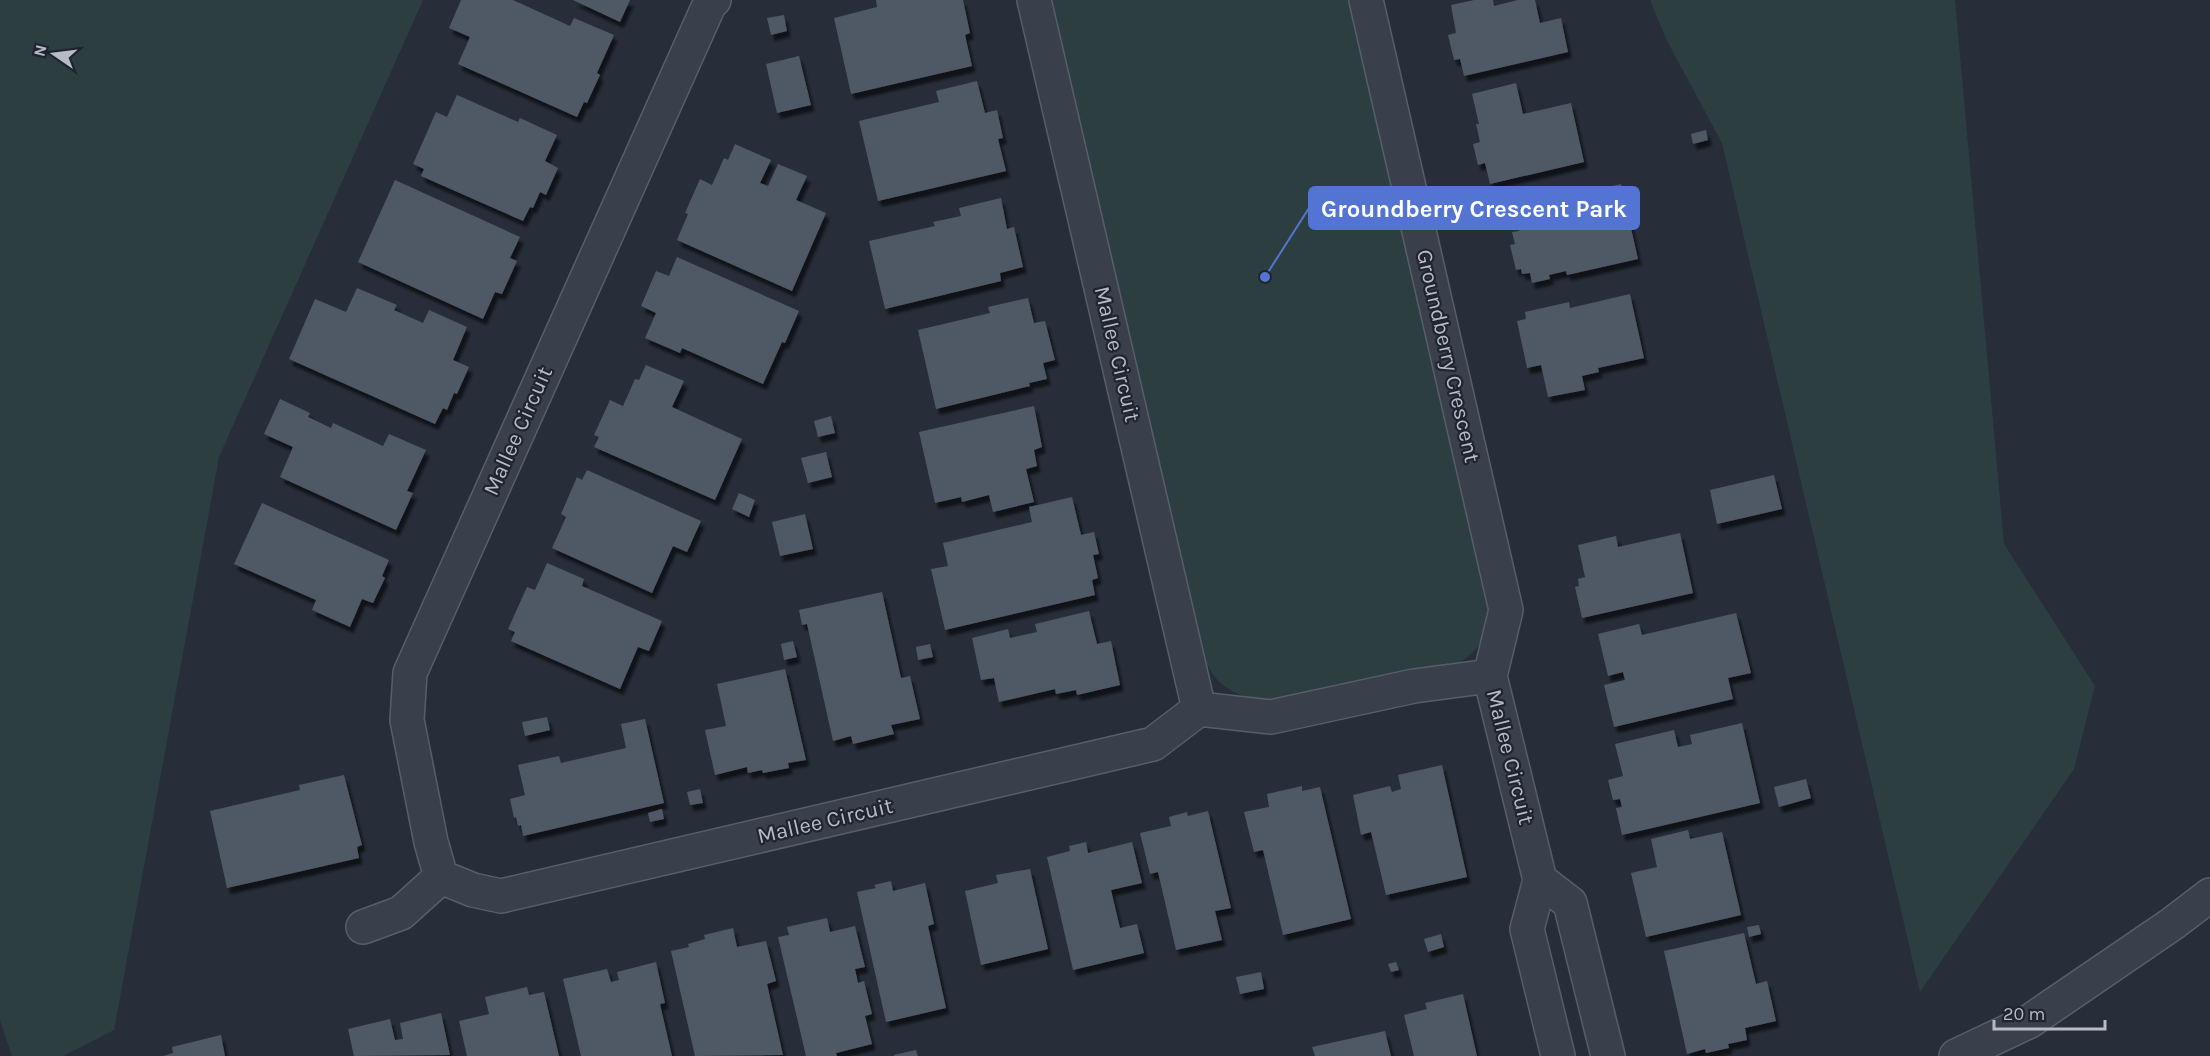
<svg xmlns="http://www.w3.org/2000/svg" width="2210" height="1056" viewBox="0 0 2210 1056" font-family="Karla,sans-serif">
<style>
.green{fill:#2d3e40}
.building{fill:#505865;filter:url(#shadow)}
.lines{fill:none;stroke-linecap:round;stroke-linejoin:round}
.minor-casing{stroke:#585e69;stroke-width:36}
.minor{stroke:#3a404b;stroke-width:33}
.labels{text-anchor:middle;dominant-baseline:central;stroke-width:4.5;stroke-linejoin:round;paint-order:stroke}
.street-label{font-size:22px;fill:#b6bbc6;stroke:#1f2530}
.leader{fill:none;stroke:#5374d2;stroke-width:2}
.callout-dot{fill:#5374d2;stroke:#1f2530;stroke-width:2}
.callout{fill:#5374d2;stroke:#5374d2;stroke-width:2}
.callout-label{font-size:24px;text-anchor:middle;font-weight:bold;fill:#fff}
</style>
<defs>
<filter id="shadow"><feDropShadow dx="3.5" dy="6" stdDeviation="1.5" flood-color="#0009"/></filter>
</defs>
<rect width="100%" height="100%" fill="#272e3a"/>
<path class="green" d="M 0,0 L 423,0 L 219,457 L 114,1030 L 63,1056 L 12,1056 L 0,1020 Z
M 1051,0 L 1351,0 L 1490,611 C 1485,636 1479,655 1453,665 L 1272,702 C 1230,697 1209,683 1199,641 Z
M 1650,0 L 1955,0 L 2004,544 L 2095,686 L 2074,769 L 1920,992 L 1722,143 L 1667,41 Z"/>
<path class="building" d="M 461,0 L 513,0 L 570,26 L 574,18 L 614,35 L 597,73 L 600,75 L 587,103 L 584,102 L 577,117 L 458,64 L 470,37 L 449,28 Z
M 573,0 L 630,0 L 620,22 Z
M 876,0 L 963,0 L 970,33 L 965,35 L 972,66 L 851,94 L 834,18 L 877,7 Z
M 1474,0 L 1493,0 L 1494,6 L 1518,0 L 1535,0 L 1540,23 L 1561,18 L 1568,52 L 1464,76 L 1460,59 L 1454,60 L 1448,35 L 1456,33 L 1451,5 Z
M 784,15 L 787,31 L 771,35 L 767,18 Z
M 799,56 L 811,105 L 777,113 L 766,64 Z
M 977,81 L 985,113 L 997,110 L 1003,138 L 998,139 L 1006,171 L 878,201 L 859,121 L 939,102 L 936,91 Z
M 1516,83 L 1523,114 L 1571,103 L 1584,162 L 1490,184 L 1485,163 L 1478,165 L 1473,144 L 1480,142 L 1476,124 L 1479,124 L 1472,94 Z
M 457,95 L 518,122 L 520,118 L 557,135 L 545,161 L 558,168 L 546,195 L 540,192 L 533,208 L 530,207 L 523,221 L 421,176 L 424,169 L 413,164 L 436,112 L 447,117 Z
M 1706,130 L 1708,140 L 1693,144 L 1691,134 Z
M 735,144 L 771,160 L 760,183 L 768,186 L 778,164 L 807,176 L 796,200 L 826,213 L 792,291 L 677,240 L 688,214 L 685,213 L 700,179 L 712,185 L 724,158 L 728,160 Z
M 395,180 L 520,237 L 510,258 L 517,261 L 502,294 L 495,292 L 483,319 L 358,262 Z
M 1621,184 L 1638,259 L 1567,275 L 1566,271 L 1549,275 L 1550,279 L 1532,283 L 1530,273 L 1522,274 L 1521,269 L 1516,270 L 1510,245 L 1515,244 L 1512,232 L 1519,231 L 1512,199 L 1553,189 L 1555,200 Z
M 1001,198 L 1007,229 L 1014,227 L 1023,267 L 1000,273 L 1001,281 L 885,309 L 869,241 L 935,226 L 933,222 L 961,216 L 959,208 Z
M 677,257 L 799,311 L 785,343 L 782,342 L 763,384 L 682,348 L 680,353 L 645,338 L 656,313 L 641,306 L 656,271 L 669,276 Z
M 357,288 L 397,305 L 394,310 L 423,323 L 429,310 L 467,327 L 453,360 L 469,367 L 457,394 L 454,393 L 447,410 L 443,408 L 435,424 L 289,359 L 315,299 L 346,312 Z
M 1630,294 L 1644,358 L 1598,368 L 1599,372 L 1582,376 L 1585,390 L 1548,397 L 1541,365 L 1527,368 L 1517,321 L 1526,319 L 1525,312 L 1569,302 L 1570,308 Z
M 1028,298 L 1034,323 L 1045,321 L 1055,360 L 1043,363 L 1047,379 L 1029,383 L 1030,386 L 936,409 L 918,330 L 990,313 L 988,307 Z
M 646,365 L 684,381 L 672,407 L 742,439 L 715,500 L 594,447 L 599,437 L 594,435 L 610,400 L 623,406 L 635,379 L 639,380 Z
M 280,399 L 310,413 L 308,417 L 331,428 L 333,423 L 383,446 L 389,434 L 426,450 L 407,491 L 413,493 L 396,530 L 280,477 L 293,447 L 264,434 Z
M 1034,406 L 1042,447 L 1034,450 L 1037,466 L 1026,469 L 1034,502 L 993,512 L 989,495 L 962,502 L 961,497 L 935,503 L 919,432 Z
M 831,416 L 835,433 L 818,437 L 814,421 Z
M 826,452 L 832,477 L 808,483 L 801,458 Z
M 587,470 L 701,521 L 687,552 L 673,546 L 652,593 L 552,548 L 566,517 L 561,514 L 577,477 L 582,480 Z
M 1774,475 L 1782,509 L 1717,524 L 1710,490 Z
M 739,493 L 755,500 L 749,517 L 732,509 Z
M 1072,497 L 1081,535 L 1094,532 L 1099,554 L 1093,555 L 1098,578 L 1092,580 L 1095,595 L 945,630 L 931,569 L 948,566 L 943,543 L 1032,522 L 1029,507 Z
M 262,503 L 389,560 L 382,576 L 385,578 L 373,603 L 362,599 L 350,627 L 312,610 L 316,600 L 234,564 Z
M 805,514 L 813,549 L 780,556 L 772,522 Z
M 1680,533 L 1693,593 L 1582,618 L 1575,587 L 1579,586 L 1578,579 L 1585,577 L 1578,545 L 1616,536 L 1618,547 Z
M 547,563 L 584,579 L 582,586 L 662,621 L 649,651 L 638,647 L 620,689 L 511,641 L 515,632 L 508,629 L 527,587 L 535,590 Z
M 882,592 L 901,678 L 910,676 L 920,719 L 891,725 L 894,734 L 853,744 L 851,736 L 833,741 L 807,624 L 802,625 L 799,610 Z
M 1089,611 L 1097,644 L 1111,641 L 1120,685 L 1077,695 L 1076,690 L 1056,694 L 1055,689 L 999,702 L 994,678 L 981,680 L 972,638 L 1008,629 L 1010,638 L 1037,632 L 1035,624 Z
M 1736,613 L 1751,673 L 1728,678 L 1733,699 L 1614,727 L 1604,685 L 1625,680 L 1623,672 L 1608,676 L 1598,634 L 1639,624 L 1642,635 Z
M 793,641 L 797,657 L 784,660 L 781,644 Z
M 930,644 L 933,657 L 918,660 L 916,647 Z
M 785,669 L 806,760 L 788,763 L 789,768 L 763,773 L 762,770 L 748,773 L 747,767 L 715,775 L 705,730 L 726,726 L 717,684 Z
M 547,717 L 550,730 L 525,736 L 522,722 Z
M 645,719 L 664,803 L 523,836 L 521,825 L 518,826 L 516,817 L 514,818 L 510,799 L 525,795 L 518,765 L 559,756 L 561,763 L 626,748 L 621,724 Z
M 1742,723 L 1760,803 L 1622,835 L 1616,808 L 1622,807 L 1620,799 L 1613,800 L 1608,780 L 1623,776 L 1615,744 L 1674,730 L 1678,747 L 1692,744 L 1690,735 Z
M 1442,765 L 1467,877 L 1386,895 L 1371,832 L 1361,835 L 1353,795 L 1390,786 L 1392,792 L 1401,789 L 1398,775 Z
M 344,775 L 362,845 L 357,847 L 359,858 L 227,888 L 210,811 L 300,790 L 299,785 Z
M 1806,779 L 1811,798 L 1779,807 L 1774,787 Z
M 1302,786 L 1302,791 L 1320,787 L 1351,919 L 1283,935 L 1263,850 L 1254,852 L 1244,812 L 1269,807 L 1267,794 Z
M 700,789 L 703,803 L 690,805 L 687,792 Z
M 662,809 L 664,819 L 650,822 L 648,813 Z
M 1208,811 L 1231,908 L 1215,911 L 1222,940 L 1176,950 L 1158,872 L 1150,874 L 1140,833 L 1171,826 L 1169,817 L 1187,812 L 1188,816 Z
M 1688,830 L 1690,839 L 1722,832 L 1741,915 L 1646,937 L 1631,873 L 1657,867 L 1651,839 Z
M 1086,842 L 1088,853 L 1132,842 L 1142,883 L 1111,890 L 1120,928 L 1137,924 L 1144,953 L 1073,970 L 1047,857 L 1070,851 L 1069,846 Z
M 1030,869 L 1048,949 L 981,965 L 965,891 L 998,883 L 996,875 Z
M 891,881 L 893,891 L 925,883 L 934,924 L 928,926 L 946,1008 L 886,1022 L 857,892 L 876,888 L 874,885 Z
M 827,918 L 830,932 L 855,926 L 865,967 L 855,969 L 858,983 L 864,981 L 872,1014 L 865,1016 L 872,1044 L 836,1053 L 837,1056 L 806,1056 L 778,937 L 789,935 L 787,927 Z
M 1759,925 L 1761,934 L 1749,937 L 1747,927 Z
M 733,928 L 737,947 L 766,941 L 776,981 L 767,984 L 783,1055 L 695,1056 L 671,951 L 689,947 L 688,944 L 705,939 L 704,935 Z
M 1744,933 L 1756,984 L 1767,981 L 1776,1021 L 1745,1028 L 1747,1040 L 1728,1044 L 1729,1048 L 1706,1053 L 1705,1049 L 1687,1054 L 1664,951 Z
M 1441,934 L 1444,947 L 1428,952 L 1424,939 Z
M 656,962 L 665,1003 L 660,1004 L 672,1056 L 581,1056 L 563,979 L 607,969 L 611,982 L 619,980 L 617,972 Z
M 1396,962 L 1399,970 L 1391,972 L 1388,964 Z
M 1261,972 L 1264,989 L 1240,994 L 1236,977 Z
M 527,987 L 529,995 L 544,992 L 559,1056 L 467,1056 L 459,1021 L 489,1014 L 485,997 Z
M 1463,994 L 1477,1056 L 1414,1056 L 1404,1015 L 1427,1009 L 1425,1003 Z
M 441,1013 L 450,1055 L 354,1056 L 348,1029 L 390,1019 L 395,1040 L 403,1039 L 400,1023 Z
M 1385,1031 L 1391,1056 L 1315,1056 L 1312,1047 Z
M 221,1035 L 225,1056 L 163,1056 L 173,1053 L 172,1047 Z
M 916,1050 L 918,1056 L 894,1056 L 894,1055 Z"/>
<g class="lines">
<g class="minor-casing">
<path id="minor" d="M 714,0 L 710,3 L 410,673 L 407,720 L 431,842 L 441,877 L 473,890 L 501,896 L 1153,744 L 1199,709 L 1271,717 L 1414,686 L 1490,676
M 1034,0 L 1199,709
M 1366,0 L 1506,610 L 1490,676 L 1540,880 L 1527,929 L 1558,1056
M 1540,880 L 1570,903 L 1608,1056
M 363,927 L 401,913 L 441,877
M 1956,1056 L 2030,1021 L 2172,924 L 2210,895"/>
</g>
<use href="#minor" class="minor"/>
</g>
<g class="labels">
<g class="street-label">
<text transform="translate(1117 354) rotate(77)">Mallee Circuit</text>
<text transform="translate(1448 356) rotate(77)">Groundberry Crescent</text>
<text transform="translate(518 431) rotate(-66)">Mallee Circuit</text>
<text transform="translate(1510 757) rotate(76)">Mallee Circuit</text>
<text transform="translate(825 821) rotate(-13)">Mallee Circuit</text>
</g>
</g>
<path class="leader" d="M1265 277L1309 208"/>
<circle class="callout-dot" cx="1265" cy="277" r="6"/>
<rect class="callout" x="1309" y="187" width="330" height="42" rx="6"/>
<g class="callout-label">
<text x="1474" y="217">Groundberry Crescent Park</text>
</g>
<g transform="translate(54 54) rotate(284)" stroke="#1f2530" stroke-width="4.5" paint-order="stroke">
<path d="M0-4.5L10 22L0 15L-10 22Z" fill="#b6bbc6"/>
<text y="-9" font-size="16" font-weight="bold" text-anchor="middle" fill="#b6bbc6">N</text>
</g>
<path d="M1994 1020v9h111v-9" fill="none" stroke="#b6bbc6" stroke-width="3"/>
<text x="2003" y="1020" font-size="18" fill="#b6bbc6" stroke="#1f2530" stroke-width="4.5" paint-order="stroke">20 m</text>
</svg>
